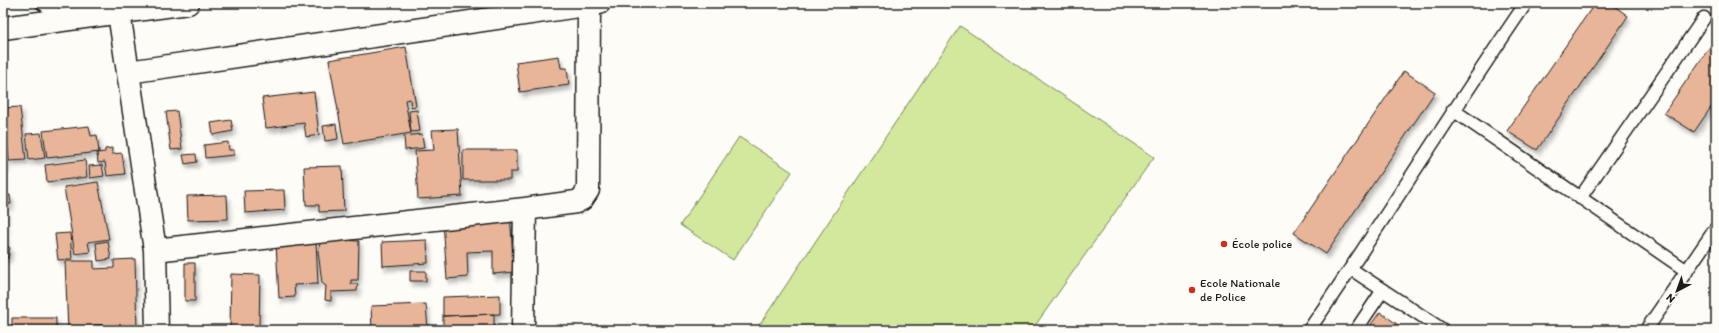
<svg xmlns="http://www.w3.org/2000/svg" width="1719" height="333" viewBox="0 0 1719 333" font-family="Itim,sans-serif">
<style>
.green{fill:#d2e89c;stroke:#77825c}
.building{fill:#e8b599;stroke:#1c1c1c;filter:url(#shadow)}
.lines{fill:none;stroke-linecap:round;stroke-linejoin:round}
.service-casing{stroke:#1c1c1c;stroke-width:15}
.minor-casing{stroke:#1c1c1c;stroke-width:25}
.secondary-casing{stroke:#1c1c1c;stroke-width:25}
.service{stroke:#fdfcf7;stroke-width:12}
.minor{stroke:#fdfcf7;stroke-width:22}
.secondary{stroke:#fdfcf7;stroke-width:22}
.poi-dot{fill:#c8321e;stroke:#fdfcf7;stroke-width:1.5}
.labels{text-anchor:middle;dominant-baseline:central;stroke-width:4;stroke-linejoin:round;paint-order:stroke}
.poi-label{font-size:12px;fill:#1c1c1c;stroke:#fdfcf7;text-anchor:start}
</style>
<defs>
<filter id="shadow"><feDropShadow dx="2.5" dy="4.5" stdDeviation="2" flood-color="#0004"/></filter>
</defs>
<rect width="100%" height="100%" fill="#fdfcf7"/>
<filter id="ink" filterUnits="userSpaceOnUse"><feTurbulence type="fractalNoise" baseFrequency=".025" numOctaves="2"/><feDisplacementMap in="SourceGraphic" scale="8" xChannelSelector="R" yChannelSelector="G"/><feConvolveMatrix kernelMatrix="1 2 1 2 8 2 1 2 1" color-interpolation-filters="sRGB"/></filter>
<g filter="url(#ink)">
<path class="green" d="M 960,26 L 1154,157 L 1032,330 L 756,330 Z
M 739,137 L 792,172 L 733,260 L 680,225 Z"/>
<path class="building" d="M 1595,3 L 1610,3 L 1628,16 L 1537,150 L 1507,131 Z
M 1716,38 L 1716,100 L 1694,132 L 1664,113 Z
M 406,47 L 416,106 L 411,107 L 410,99 L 405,100 L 411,133 L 344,144 L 329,60 Z
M 559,56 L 561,68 L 567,68 L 569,85 L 520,92 L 516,62 Z
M 1404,71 L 1435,92 L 1326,254 L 1294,233 Z
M 314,92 L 319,135 L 306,137 L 304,123 L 266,128 L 262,98 Z
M 20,107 L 26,160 L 9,161 L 4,108 Z
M 417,110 L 420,131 L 411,132 L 409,111 Z
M 177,111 L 182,149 L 171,150 L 166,112 Z
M 231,120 L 233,131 L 213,135 L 211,123 Z
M 336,124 L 338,139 L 325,141 L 323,126 Z
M 89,126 L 91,136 L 97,135 L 99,152 L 47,158 L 43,131 Z
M 458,129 L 462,196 L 418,199 L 415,151 L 434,150 L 432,130 Z
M 41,133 L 45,158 L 29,160 L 26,134 Z
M 422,134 L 424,148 L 405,150 L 404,136 Z
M 228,142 L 229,150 L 234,150 L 234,155 L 205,158 L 204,145 Z
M 3,148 L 5,148 L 6,168 L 3,168 Z
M 112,148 L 112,154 L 122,153 L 125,174 L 107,176 L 105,162 L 98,163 L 97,153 L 105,152 L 105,149 Z
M 463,150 L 517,150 L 517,172 L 510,172 L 510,180 L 463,180 Z
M 196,154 L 197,162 L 185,164 L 183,155 Z
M 85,160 L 87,177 L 47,182 L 45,165 Z
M 102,165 L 104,176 L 90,178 L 89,166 Z
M 342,166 L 344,211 L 319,212 L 319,205 L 306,205 L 304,167 Z
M 98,182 L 109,239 L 88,242 L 90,252 L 75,254 L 64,187 Z
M 284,190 L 285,210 L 245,213 L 244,191 Z
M 3,195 L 10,195 L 11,204 L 5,204 L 6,245 L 10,248 L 8,258 L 3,258 Z
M 227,195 L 228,219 L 188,220 L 187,196 Z
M 510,213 L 514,272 L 493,274 L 493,251 L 467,252 L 468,277 L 447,279 L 443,221 Z
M 70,233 L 72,259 L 58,260 L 55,234 Z
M 321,239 L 359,241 L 358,280 L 351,280 L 351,284 L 358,284 L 357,291 L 331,292 L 331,301 L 325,300 L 326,286 L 322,283 L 318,251 Z
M 427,240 L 428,263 L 383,266 L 382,242 Z
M 108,241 L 111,259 L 98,261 L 96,243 Z
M 316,241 L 318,284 L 294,285 L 295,297 L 279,298 L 276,243 Z
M 135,259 L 137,330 L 102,330 L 102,325 L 94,325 L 94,330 L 68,330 L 65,261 L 94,261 L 94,269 L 114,268 L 114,260 Z
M 185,263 L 195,263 L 195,301 L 185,301 Z
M 410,271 L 426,271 L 426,281 L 410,281 Z
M 231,274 L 260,275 L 259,328 L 230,328 Z
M 500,295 L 500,314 L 443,316 L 443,297 Z
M 426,304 L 428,330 L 372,330 L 371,306 Z
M 1380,312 L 1405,330 L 1367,330 Z
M 494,314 L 494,330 L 443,330 L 443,316 Z
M 12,318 L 56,318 L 56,329 L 12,329 Z"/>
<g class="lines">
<g class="service-casing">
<path id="service" d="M 42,3 L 65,20
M 1453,110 L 1687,271
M 1580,198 L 1704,18
M 1351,269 L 1443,330
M 1309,330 C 1383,222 1452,111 1526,3
M 1356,330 L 1383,290
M 1646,330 L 1716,228"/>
</g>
<g class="minor-casing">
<path id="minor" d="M 119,13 L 155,250 L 157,330
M 128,72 L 599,3
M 155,250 L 525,209 L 576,202 L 582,199 L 588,190 L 589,5
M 523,330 L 525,209"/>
</g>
<g class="secondary-casing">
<path id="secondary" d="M 3,28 L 188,3"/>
</g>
<use href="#service" class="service"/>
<use href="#minor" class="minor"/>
<use href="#secondary" class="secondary"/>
</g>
</g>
<g class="poi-dot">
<circle cx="1224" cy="244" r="4"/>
<circle cx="1192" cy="290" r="4"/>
</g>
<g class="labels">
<g class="poi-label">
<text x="1232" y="244">École police</text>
<text x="1200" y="283">Ecole Nationale<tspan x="1200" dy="14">de Police</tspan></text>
</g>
</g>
<rect width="1719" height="333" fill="none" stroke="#fdfcf7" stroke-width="16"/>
<rect x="8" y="8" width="1703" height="317" fill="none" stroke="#1c1c1c" stroke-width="1.5" filter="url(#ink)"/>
<g transform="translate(1677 291) rotate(221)" stroke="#fdfcf7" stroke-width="3" paint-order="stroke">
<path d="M0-3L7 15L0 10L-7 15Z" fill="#1c1c1c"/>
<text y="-6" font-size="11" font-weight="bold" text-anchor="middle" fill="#1c1c1c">N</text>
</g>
</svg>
